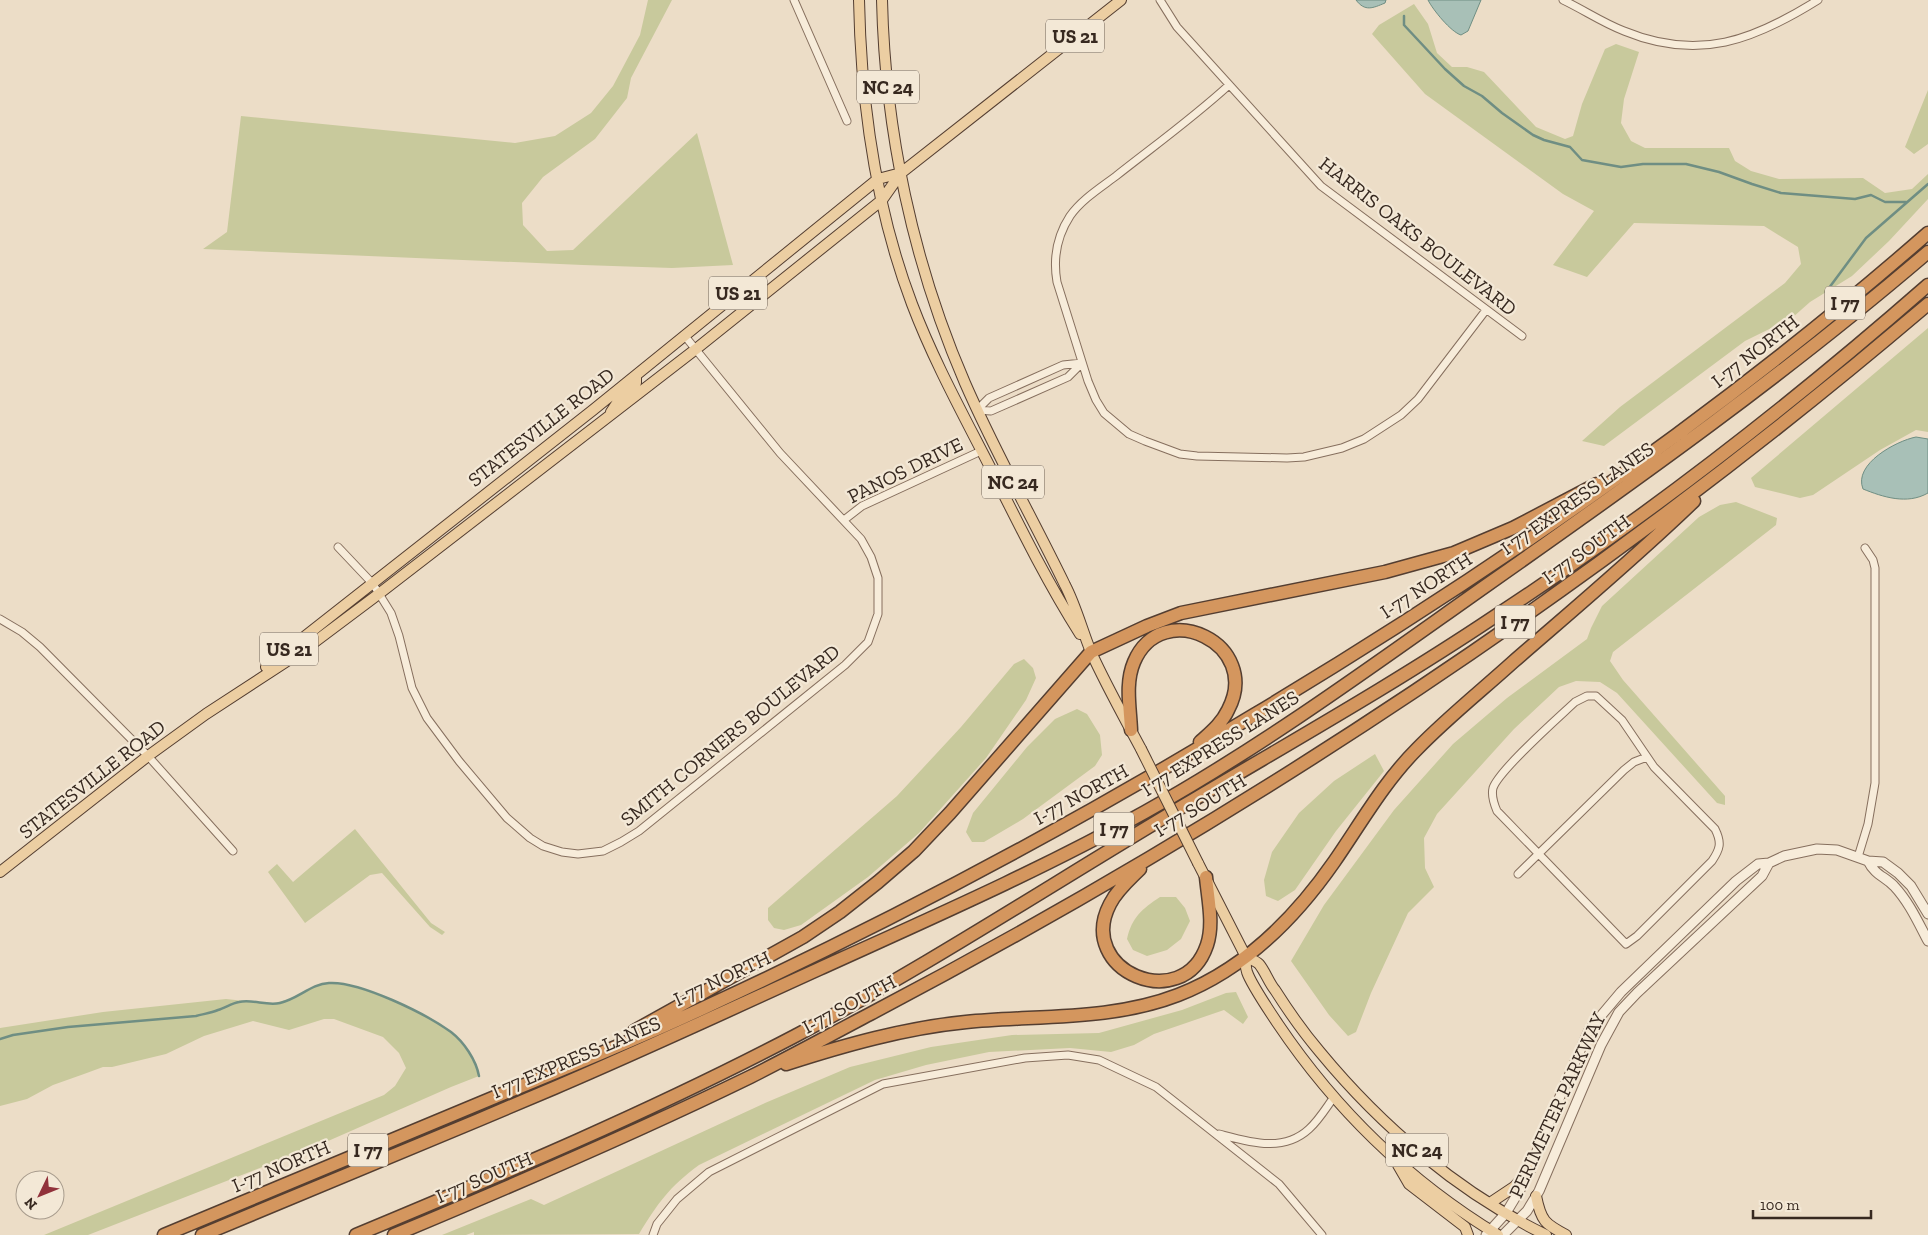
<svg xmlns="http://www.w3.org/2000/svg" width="1928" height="1235" viewBox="0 0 1928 1235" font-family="'Zilla Slab',serif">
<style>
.green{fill:#c8c99c}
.water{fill:#a8c0b7;stroke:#6f8e83}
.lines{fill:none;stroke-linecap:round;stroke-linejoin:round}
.stream{stroke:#6f8e83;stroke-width:2.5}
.minor-casing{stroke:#866f5e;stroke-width:9}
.tertiary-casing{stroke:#866f5e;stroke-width:11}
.primary-casing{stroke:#543e31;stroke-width:12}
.motorway-casing{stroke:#543e31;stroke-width:15}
.minor{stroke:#f7ecda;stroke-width:7}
.tertiary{stroke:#f7ecda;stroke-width:9}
.primary{stroke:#eccea2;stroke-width:10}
.motorway{stroke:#d4965e;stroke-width:12}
.primary-bridge-casing{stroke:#543e31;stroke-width:12;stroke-linecap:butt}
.primary-bridge{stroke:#eccea2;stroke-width:10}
.labels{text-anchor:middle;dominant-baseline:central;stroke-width:4.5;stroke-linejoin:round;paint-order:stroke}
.shield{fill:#f3e8d6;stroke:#6f6257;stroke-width:1}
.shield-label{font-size:19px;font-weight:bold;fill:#372920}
.street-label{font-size:20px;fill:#372920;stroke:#f3e8d6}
</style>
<rect width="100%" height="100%" fill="#ecddc7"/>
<path class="green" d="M 648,0 L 672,0 L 631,78 L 627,98 L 595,139 L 543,177 L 522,203 L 523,225 L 547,251 L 573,250 L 697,133 L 733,265 L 672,268 L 583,265 L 203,249 L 227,232 L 241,116 L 515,143 L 555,136 L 591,113 L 613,86 L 640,35 Z
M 1414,4 L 1428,24 L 1437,53 L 1452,67 L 1467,67 L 1484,72 L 1536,127 L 1565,139 L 1573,136 L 1582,104 L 1605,49 L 1616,44 L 1639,52 L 1624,99 L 1621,123 L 1631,141 L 1645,148 L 1729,148 L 1735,161 L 1751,171 L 1779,179 L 1863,178 L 1885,193 L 1912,189 L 1928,174 L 1928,199 L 1889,241 L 1852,276 L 1810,302 L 1792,318 L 1745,341 L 1604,446 L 1582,441 L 1620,407 L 1785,283 L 1801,264 L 1798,247 L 1764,226 L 1634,223 L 1587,277 L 1553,265 L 1594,211 L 1563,194 L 1425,94 L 1372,34 L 1379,25 Z
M 1928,90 L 1928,144 L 1914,154 L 1905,147 Z
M 1928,328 L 1928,432 L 1916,430 L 1880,450 L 1813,495 L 1800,498 L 1755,487 L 1751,478 Z
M 1736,502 L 1777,518 L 1776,525 L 1613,652 L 1610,661 L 1623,680 L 1725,796 L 1725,805 L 1717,803 L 1617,693 L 1600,682 L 1576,681 L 1559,687 L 1514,729 L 1437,814 L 1424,838 L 1425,868 L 1434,887 L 1408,913 L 1371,993 L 1356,1032 L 1348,1036 L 1329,1015 L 1291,961 L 1324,905 L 1394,810 L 1453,744 L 1507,698 L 1587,639 L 1591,628 L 1602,606 L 1699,517 L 1720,505 Z
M 1024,659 L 1033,668 L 1036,678 L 1026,700 L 986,758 L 919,833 L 868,877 L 801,925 L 784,930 L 774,928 L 768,920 L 768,908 L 897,796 L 961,727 L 1014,664 Z
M 1077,709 L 1087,714 L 1100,735 L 1102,755 L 1095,766 L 1023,819 L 984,842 L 972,842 L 966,832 L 973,813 L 1027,747 L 1055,719 Z
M 1375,754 L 1384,771 L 1336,831 L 1295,890 L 1278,901 L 1266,896 L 1264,880 L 1272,852 L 1299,813 L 1334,781 Z
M 355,829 L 431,923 L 445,932 L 442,935 L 430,927 L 382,873 L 370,875 L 305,923 L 268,872 L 277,864 L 293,882 Z
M 1160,897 L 1176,897 L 1185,908 L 1190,921 L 1181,939 L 1167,950 L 1147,956 L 1133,950 L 1127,939 C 1132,917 1142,909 1160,897 Z
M 332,983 C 340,985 348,985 355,987 C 396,1000 472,1028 479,1076 L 451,1087 L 319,1145 L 88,1235 L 44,1235 L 384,1095 L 395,1086 L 406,1068 L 399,1053 L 383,1037 L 334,1019 L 324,1019 L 289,1030 L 253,1021 L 204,1036 L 166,1054 L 112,1067 L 103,1067 L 84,1074 L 53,1085 L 27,1099 L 0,1106 L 0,1028 L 103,1012 L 226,999 L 271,1004 L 290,999 L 319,984 Z
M 1236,992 L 1248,1017 L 1243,1024 L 1224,1010 L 1154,1034 L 1134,1045 L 1111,1052 L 1070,1048 L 989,1052 L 926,1065 L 875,1080 L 699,1165 C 669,1187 658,1203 639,1234 L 474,1235 L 474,1232 L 466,1235 L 442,1235 L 531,1199 L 544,1205 L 765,1103 L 850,1067 L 931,1047 L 1012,1035 L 1099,1033 L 1182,1010 L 1226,993 Z"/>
<path class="water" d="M 1356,0 L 1386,0 L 1385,3 C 1373,8 1365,12 1356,0 Z
M 1428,0 L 1481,0 L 1468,31 L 1461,35 C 1451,32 1433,10 1428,0 Z
M 1916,437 L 1928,439 L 1928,493 C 1907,505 1883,497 1863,489 C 1853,464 1896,441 1916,437 Z"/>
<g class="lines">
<path class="stream" d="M 1404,16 L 1404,25 L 1445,69 L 1464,86 L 1482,96 L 1502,113 L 1533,135 L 1544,140 L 1570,147 L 1582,160 L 1621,167 L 1643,164 L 1686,164 L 1719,172 L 1752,184 L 1781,193 L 1855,199 L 1871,195 L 1885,202 L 1906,202
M 1826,292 L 1866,238 L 1928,184
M 0,1039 L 13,1035 L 68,1027 L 196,1016 C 203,1014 211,1013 218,1010 C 225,1008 232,1003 239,1002 C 253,999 266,1006 280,1003 C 298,999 311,984 329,983 C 360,981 426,1014 451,1032 C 464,1042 476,1060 479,1076"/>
<g class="minor-casing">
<path id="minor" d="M 794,0 L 847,121
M 1160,0 L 1177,27 L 1321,186 L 1522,336
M 1563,0 C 1584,10 1603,23 1624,31 C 1699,62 1754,40 1818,0
M 1229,85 C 1193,118 1154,146 1116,176 C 1100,188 1081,200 1070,216 C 1057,236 1053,259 1057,282 L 1088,381 L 1096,400 L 1104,413 L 1129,434 L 1145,441 L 1180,454 L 1197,456 L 1287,458 L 1304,457 L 1342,448 L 1364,439 L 1401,415 L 1418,399 L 1486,310
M 977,410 L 991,411 L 1068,377 L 1082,363
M 977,410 L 989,398 L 1063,365 L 1082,363
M 844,520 L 862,506 L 981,451
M 338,547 L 373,584 L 391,613 L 399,636 L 412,688 L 427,718 L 459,761 L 507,818 L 530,838 L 543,846 L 562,852 L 578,854 L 603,851 L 621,842 L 639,831 L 845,665 L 868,642 L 878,614 L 878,578 L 871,557 L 861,539 L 780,453 L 684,335
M 0,619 L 22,632 L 40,647 L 148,756 L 233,851
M 1587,696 L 1596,696 L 1622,720 L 1654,767 L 1715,829 C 1722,843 1720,849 1712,861 L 1637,936 L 1626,944 L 1497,811 C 1494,804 1491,796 1493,788 C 1499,770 1558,718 1575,702 Z
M 1858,857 L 1868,824 L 1875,783 L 1875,568 L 1873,560 L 1865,548
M 1518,874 L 1624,770 L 1634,762 L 1647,757
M 1219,1134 C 1249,1142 1283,1153 1309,1129 C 1319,1120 1326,1108 1334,1097
M 653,1235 L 657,1224 L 677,1199 L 709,1172 L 883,1084 L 1025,1058 L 1068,1055 L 1099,1060 L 1156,1087 L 1279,1184 L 1322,1235"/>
</g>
<g class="tertiary-casing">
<path id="tertiary" d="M 1868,861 C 1875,875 1884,876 1894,886 C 1909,902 1918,922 1928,941
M 1486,1235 L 1506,1213 L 1524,1183 L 1548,1124 L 1589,1030 L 1621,992 L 1736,881 L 1758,864 L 1769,863 L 1784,856 L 1817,849 L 1837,850 L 1868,861 L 1883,862 L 1898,873 L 1911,886 L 1928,914
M 1503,1235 L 1527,1211 L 1539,1191 L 1601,1045 L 1619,1012 L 1637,993 L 1762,876 L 1769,863"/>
</g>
<g class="primary-casing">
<path id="primary" d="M 859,0 C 861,102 876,209 912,304 C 934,362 964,416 992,471 C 1020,527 1047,582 1080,634
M 882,0 C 885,131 913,263 965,383 C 995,452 1032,517 1065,585 C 1076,606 1082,630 1091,652 C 1106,685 1124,717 1141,749
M 611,412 L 623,394 L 636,383 L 636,376
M 266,667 L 593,410 L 878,179 L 901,173
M 1198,863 L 1246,957 C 1246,961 1245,967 1247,972 C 1251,984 1270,1012 1278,1024 C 1336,1110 1409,1181 1498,1235
M 0,872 L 148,756 L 206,714 L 304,650 L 380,593 L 696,349 L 882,200 L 901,173 L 1121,0
M 1246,957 C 1250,959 1256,961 1259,964 C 1265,971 1269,983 1275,990 C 1289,1012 1303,1032 1320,1052 C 1381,1126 1459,1193 1546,1235
M 1398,1165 L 1409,1184 L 1465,1227 L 1468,1235
M 1536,1196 C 1541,1221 1545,1224 1566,1235
M 1490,1203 L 1514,1187 L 1530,1170"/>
</g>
<g class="motorway-casing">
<path id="motorway" d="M 1131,730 C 1130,707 1125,683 1134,662 C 1162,596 1263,644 1228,710 C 1222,723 1211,732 1200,742
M 1140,869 C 1129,880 1117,890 1110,904 C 1075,971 1183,1016 1207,945 C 1214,924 1208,899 1206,877
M 634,1031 L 803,937 L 840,912 L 878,882 L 914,851 L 950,813 L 1091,652 L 1147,626 L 1181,613 L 1385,572 L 1454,553 L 1513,528 L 1597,484
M 786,1064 C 845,1045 905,1028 966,1022 C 1036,1015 1111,1021 1178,995 C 1243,970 1295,918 1334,862 C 1361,823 1384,782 1417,749 C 1447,718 1481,691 1513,662 C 1574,609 1636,557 1694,501
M 164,1235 C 275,1189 385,1143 495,1097 C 568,1067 641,1038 712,1004 C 898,918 1079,821 1254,715 C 1491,573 1720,415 1928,233
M 202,1235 C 319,1186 437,1138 554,1088 C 643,1050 731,1009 819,969 C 929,919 1039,871 1145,812 C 1265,745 1375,664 1487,585 C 1638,479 1788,372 1928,252
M 356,1235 C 505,1173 652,1111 795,1036 C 929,965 1055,882 1185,805 C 1289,743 1394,684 1494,617 C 1647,517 1791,405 1928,285
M 394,1235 C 514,1185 633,1134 750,1077 C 790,1057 830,1035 870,1014 C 1247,816 1604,580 1928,304"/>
</g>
<use href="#minor" class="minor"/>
<use href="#tertiary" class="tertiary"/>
<use href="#primary" class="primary"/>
<use href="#motorway" class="motorway"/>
<g class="primary-bridge-casing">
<path id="primary-bridge" d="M 1141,749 L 1198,863"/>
</g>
<use href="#primary-bridge" class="primary-bridge"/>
</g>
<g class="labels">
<g class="shield">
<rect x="1046" y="19.5" width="58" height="33" rx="4"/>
<rect x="857" y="70.5" width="62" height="33" rx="4"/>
<rect x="709" y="276.5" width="58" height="33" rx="4"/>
<rect x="1825" y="286.5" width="40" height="33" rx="4"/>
<rect x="982" y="465.5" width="62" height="33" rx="4"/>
<rect x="1495" y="605.5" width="40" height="33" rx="4"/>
<rect x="260" y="632.5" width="58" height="33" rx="4"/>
<rect x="1094" y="812.5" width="40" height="33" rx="4"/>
<rect x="348" y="1133.5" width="40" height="33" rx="4"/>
<rect x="1386" y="1133.5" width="62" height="33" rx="4"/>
</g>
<g class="shield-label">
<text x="1075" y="36">US 21</text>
<text x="888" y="87">NC 24</text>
<text x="738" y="293">US 21</text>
<text x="1845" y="303">I 77</text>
<text x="1013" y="482">NC 24</text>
<text x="1515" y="622">I 77</text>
<text x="289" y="649">US 21</text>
<text x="1114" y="829">I 77</text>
<text x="368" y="1150">I 77</text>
<text x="1417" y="1150">NC 24</text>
</g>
<g class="street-label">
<text transform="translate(1418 236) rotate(38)">HARRIS OAKS BOULEVARD</text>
<text transform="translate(1755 351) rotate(-38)">I-77 NORTH</text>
<text transform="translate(541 427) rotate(-38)">STATESVILLE ROAD</text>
<text transform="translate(905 470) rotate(-26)">PANOS DRIVE</text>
<text transform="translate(1577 498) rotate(-35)">I 77 EXPRESS LANES</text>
<text transform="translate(1586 549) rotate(-36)">I-77 SOUTH</text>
<text transform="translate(1426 585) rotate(-33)">I-77 NORTH</text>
<text transform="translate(730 735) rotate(-39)">SMITH CORNERS BOULEVARD</text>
<text transform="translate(1220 743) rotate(-32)">I 77 EXPRESS LANES</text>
<text transform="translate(92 779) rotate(-38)">STATESVILLE ROAD</text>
<text transform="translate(1081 794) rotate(-29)">I-77 NORTH</text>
<text transform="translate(1200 805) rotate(-31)">I-77 SOUTH</text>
<text transform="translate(722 978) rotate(-25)">I-77 NORTH</text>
<text transform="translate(849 1004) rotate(-28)">I-77 SOUTH</text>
<text transform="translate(576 1057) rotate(-23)">I 77 EXPRESS LANES</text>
<text transform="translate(1557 1105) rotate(-65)">PERIMETER PARKWAY</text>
<text transform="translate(281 1166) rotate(-23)">I-77 NORTH</text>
<text transform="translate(484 1177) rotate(-23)">I-77 SOUTH</text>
</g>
</g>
<g transform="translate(40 1195) rotate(227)"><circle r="24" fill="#f3e8d6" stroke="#a89c8d"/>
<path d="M0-4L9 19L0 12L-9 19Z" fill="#91323b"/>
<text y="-8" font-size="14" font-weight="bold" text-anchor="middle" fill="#372920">N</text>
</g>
<path d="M1753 1210v8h118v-8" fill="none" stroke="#372920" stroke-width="2.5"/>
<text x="1760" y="1210" font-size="15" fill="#372920" stroke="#f3e8d6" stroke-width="4" paint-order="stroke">100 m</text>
</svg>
